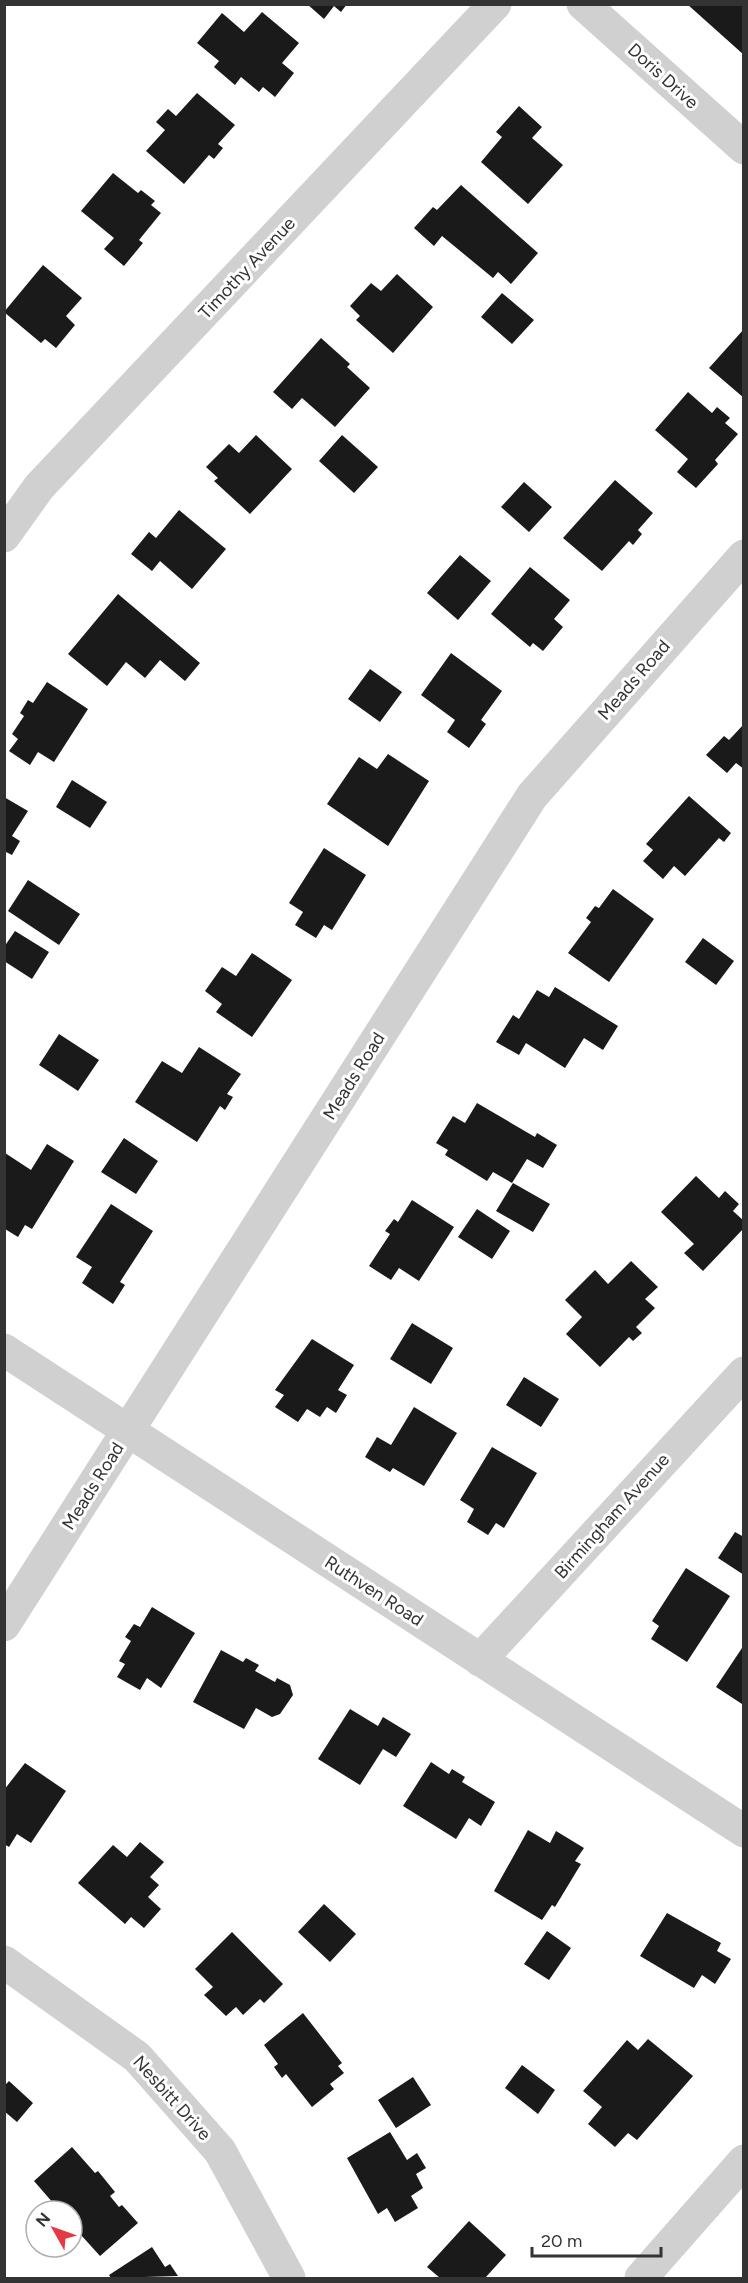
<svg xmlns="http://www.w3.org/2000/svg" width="748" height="2283" viewBox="0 0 748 2283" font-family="Figtree,sans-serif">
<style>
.building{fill:#1a1a1a}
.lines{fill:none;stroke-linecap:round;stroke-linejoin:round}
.minor{stroke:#d0d0d0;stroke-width:33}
.labels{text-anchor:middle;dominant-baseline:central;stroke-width:6;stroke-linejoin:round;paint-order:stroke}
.street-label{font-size:18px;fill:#333;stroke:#fff}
</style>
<rect width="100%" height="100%" fill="#fff"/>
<path class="building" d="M 307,4 L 347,4 L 341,12 L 334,6 L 324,19 Z
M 687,4 L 744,4 L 744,55 Z
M 262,12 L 299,43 L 282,63 L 294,73 L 275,97 L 263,87 L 259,92 L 241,77 L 235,85 L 214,67 L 219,61 L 197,43 L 222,13 L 244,32 Z
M 197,93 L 235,125 L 218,144 L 223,148 L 214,159 L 209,155 L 184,184 L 146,151 L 165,130 L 156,122 L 168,109 L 176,116 Z
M 519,106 L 542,127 L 532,138 L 563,165 L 528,204 L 481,162 L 502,137 L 496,132 Z
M 113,173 L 138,193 L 141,190 L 155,201 L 151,205 L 161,213 L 139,240 L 143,243 L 124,266 L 104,249 L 114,238 L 81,211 Z
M 461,185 L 538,253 L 511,284 L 498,272 L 493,278 L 442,236 L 434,246 L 414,228 L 433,207 L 437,210 Z
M 43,265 L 82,298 L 66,316 L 75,325 L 56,348 L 45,339 L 41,343 L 4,312 Z
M 397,274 L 433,307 L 393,353 L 356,320 L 360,316 L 350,306 L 371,283 L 381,291 Z
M 502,293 L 534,320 L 512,344 L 481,317 Z
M 744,329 L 744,398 L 709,368 Z
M 321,338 L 350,364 L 347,367 L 370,388 L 335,427 L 302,398 L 292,409 L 273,392 Z
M 688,392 L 712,413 L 717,407 L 730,418 L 725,423 L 738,434 L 715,460 L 718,464 L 696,488 L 677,472 L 688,459 L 655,430 Z
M 256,435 L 292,469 L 250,514 L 214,481 L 218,478 L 206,467 L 229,444 L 239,453 Z
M 342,435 L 378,467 L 354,493 L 319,461 Z
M 615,480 L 653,513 L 638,530 L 642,534 L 633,545 L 629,541 L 602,571 L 563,538 Z
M 524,482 L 552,507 L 529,532 L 501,507 Z
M 179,510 L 226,549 L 192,589 L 160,561 L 152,571 L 131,554 L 149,532 L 156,538 Z
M 460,555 L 491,581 L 458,620 L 427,593 Z
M 530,567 L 570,600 L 554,619 L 563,627 L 543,651 L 533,643 L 530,647 L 491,614 Z
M 118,594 L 200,663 L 185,681 L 160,660 L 145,678 L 126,662 L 107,686 L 68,654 Z
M 451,653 L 502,691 L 481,720 L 486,724 L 469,748 L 447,732 L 455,720 L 421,695 Z
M 370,669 L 402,692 L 380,722 L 348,699 Z
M 47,682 L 88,709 L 54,762 L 38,752 L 30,765 L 9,751 L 18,739 L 12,734 L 24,716 L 20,713 L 28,700 L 33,703 Z
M 744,724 L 744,769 L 736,763 L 727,773 L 706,755 L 724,736 L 729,740 Z
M 388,754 L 429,781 L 388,846 L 327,804 L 359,757 L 377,769 Z
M 72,780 L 107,802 L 90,828 L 56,807 Z
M 689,796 L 731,833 L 724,842 L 719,838 L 685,876 L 674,866 L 663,879 L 643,861 L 653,850 L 646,844 Z
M 4,797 L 28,811 L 12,836 L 20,841 L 12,855 L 4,851 Z
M 324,848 L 366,875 L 332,930 L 324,925 L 316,938 L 295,925 L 303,912 L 289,903 Z
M 28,880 L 80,914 L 59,945 L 8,911 Z
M 613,889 L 654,919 L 609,982 L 568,953 L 591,922 L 586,918 L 595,906 L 599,908 Z
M 15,931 L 49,952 L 32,979 L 4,961 L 4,947 Z
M 703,938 L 734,961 L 716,985 L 685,962 Z
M 252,953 L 292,980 L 252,1037 L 216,1012 L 222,1004 L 205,991 L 222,967 L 236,976 Z
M 555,987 L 618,1026 L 603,1050 L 584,1038 L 565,1068 L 526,1043 L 519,1055 L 496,1042 L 513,1015 L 519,1019 L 537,990 L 549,997 Z
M 59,1034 L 99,1060 L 78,1091 L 39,1065 Z
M 199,1047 L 241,1074 L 227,1094 L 233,1097 L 225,1110 L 220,1106 L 197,1142 L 135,1102 L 162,1061 L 182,1073 Z
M 477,1103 L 535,1137 L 537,1133 L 557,1145 L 543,1168 L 527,1159 L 512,1183 L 493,1172 L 487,1181 L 445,1155 L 448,1150 L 436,1143 L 453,1116 L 465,1123 Z
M 124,1138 L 158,1161 L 136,1194 L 101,1172 Z
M 47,1144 L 74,1161 L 32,1229 L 25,1225 L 18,1237 L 5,1229 L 5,1153 L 31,1170 Z
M 696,1176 L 719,1198 L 725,1191 L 739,1204 L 733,1211 L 744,1221 L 744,1228 L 703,1271 L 684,1253 L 694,1244 L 661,1212 Z
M 513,1183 L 550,1204 L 533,1232 L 496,1211 Z
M 412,1200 L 454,1227 L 419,1281 L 399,1268 L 391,1280 L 369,1266 L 390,1234 L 385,1231 L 394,1219 L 398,1222 Z
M 111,1204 L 153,1231 L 120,1282 L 125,1285 L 113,1304 L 82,1283 L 92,1267 L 76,1257 Z
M 477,1209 L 510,1231 L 492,1259 L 458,1237 Z
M 631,1261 L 658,1287 L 645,1299 L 655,1308 L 636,1327 L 642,1333 L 633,1341 L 629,1337 L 600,1367 L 566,1334 L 582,1317 L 565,1300 L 595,1270 L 608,1284 Z
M 412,1323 L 453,1348 L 431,1384 L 390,1359 Z
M 312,1339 L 354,1365 L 338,1390 L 347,1395 L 336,1413 L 327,1407 L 320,1417 L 307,1409 L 298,1422 L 275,1407 L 284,1395 L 275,1390 Z
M 524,1377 L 559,1399 L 541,1427 L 506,1405 Z
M 414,1407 L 457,1433 L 424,1486 L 393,1468 L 390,1472 L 365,1457 L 377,1437 L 391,1445 Z
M 492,1447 L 537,1473 L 504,1528 L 496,1523 L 488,1535 L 467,1522 L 474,1509 L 460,1500 Z
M 735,1532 L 744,1537 L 744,1575 L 718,1558 Z
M 686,1568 L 730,1596 L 687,1662 L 651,1639 L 659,1626 L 652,1621 Z
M 152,1607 L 195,1633 L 161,1688 L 147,1678 L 140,1690 L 117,1677 L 125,1664 L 119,1661 L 131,1641 L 125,1637 L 134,1624 L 140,1627 Z
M 744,1645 L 744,1701 L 742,1704 L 716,1687 Z
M 221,1650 L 243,1662 L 246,1658 L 259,1665 L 255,1671 L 275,1682 L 277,1678 L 290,1685 L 293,1695 L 280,1714 L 272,1717 L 256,1708 L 244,1729 L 193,1702 Z
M 350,1709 L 378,1726 L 383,1717 L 411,1734 L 396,1757 L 383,1749 L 360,1785 L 318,1759 Z
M 431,1762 L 449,1774 L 452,1769 L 465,1777 L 462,1782 L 495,1802 L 481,1826 L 469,1818 L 456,1839 L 403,1806 Z
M 25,1763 L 66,1791 L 31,1843 L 17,1834 L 9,1847 L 4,1844 L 4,1790 Z
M 528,1830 L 550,1843 L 556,1831 L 584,1848 L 575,1861 L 581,1864 L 555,1907 L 552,1905 L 542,1920 L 494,1891 Z
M 140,1842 L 164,1862 L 150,1877 L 159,1885 L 148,1897 L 161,1909 L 144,1928 L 131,1917 L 125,1924 L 78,1883 L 113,1845 L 127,1857 Z
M 324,1904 L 356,1934 L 330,1962 L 298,1932 Z
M 667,1913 L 721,1943 L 717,1951 L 731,1959 L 715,1984 L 702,1975 L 694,1988 L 640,1956 Z
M 547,1931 L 571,1948 L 549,1980 L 524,1964 Z
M 232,1932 L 283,1984 L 264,2003 L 260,1999 L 243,2015 L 236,2007 L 226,2016 L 204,1995 L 213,1987 L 195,1969 Z
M 303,2013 L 342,2063 L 338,2066 L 344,2073 L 330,2084 L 334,2089 L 312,2107 L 286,2074 L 282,2078 L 274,2067 L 278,2064 L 264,2045 Z
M 648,2039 L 693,2076 L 637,2140 L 628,2133 L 615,2147 L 588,2124 L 602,2107 L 583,2091 L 627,2040 L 638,2050 Z
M 522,2065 L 555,2090 L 538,2114 L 505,2088 Z
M 413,2077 L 431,2105 L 396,2128 L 378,2100 Z
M 9,2081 L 33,2103 L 17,2122 L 4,2111 L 4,2086 Z
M 390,2132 L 407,2160 L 417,2153 L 426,2168 L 416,2174 L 423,2188 L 411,2196 L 418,2208 L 395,2222 L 387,2208 L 378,2214 L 347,2158 Z
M 72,2147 L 95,2173 L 98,2171 L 115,2192 L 110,2196 L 119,2207 L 122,2205 L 138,2223 L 100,2256 L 72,2225 L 72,2211 L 60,2211 L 34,2181 Z
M 469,2221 L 506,2255 L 485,2278 L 440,2278 L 427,2267 Z
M 152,2247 L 165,2267 L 170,2264 L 178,2276 L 111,2278 L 109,2275 Z"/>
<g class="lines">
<path class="minor" d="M 583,4 L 744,148
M 4,536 L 39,487 L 495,4
M 4,1350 L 744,1831
M 4,1625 L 532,796 L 744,556
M 480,1660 L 744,1373
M 4,1962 L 137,2057 L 220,2151 L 289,2278
M 641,2278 L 744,2161"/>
</g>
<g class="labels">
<g class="street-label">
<text transform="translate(663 76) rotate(42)">Doris Drive</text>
<text transform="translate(247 268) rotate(-47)">Timothy Avenue</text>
<text transform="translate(634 680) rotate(-49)">Meads Road</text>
<text transform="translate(354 1076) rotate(-58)">Meads Road</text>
<text transform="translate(93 1486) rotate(-58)">Meads Road</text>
<text transform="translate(612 1516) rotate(-48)">Birmingham Avenue</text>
<text transform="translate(374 1591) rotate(33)">Ruthven Road</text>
<text transform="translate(172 2098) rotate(48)">Nesbitt Drive</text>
</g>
</g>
<rect width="748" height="2283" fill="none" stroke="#333333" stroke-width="12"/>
<g transform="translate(54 2229) rotate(310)"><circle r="28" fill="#ffffff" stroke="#adadad" stroke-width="1.5"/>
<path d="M0-4.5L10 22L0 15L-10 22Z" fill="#e63946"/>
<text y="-9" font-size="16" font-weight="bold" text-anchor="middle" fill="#333333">N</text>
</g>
<path d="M532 2247v9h129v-9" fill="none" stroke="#333333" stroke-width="3"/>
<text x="541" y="2247" font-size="18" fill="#333333" stroke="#ffffff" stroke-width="4.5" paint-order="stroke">20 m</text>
</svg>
